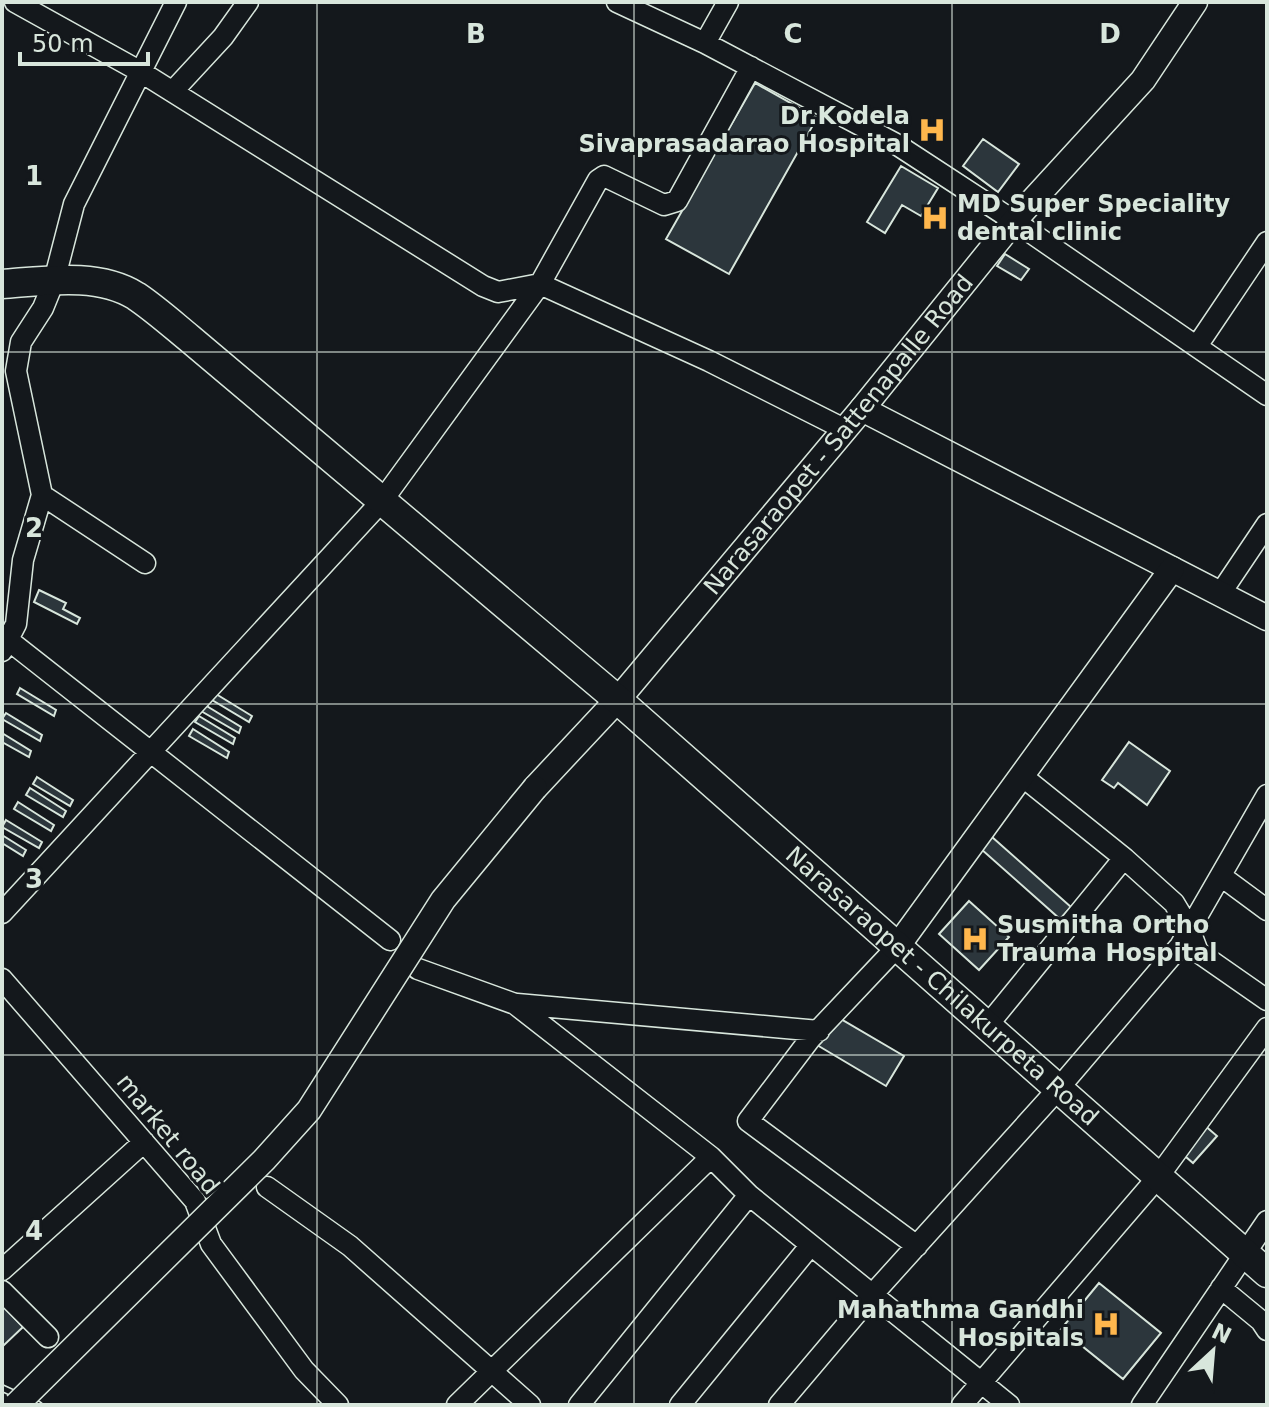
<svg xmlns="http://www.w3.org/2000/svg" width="1269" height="1407" viewBox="0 0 1269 1407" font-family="'DejaVu Sans',sans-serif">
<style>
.building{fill:#2c363c;stroke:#d8e6dc;stroke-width:2}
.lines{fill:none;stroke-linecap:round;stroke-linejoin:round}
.minor-casing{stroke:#d8e6dc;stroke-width:23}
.major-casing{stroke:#d8e6dc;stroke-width:27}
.highway-casing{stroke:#d8e6dc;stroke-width:31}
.minor{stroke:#14181c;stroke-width:20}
.major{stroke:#14181c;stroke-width:24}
.highway{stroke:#14181c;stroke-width:28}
.rail-casing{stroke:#d8e6dc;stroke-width:8}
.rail{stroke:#14181c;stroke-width:5;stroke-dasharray:15;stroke-linecap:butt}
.major-bridge-casing{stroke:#d8e6dc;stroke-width:27;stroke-linecap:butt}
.major-bridge{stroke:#14181c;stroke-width:24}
.grid{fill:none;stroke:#d8e6dc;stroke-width:2;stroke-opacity:0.55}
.labels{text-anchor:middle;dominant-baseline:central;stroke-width:6;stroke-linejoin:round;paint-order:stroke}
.poi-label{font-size:24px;font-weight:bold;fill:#d8e6dc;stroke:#14181c;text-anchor:end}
.street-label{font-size:24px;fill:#d8e6dc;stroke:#14181c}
.grid-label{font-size:26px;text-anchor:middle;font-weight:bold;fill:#d8e6dc;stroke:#14181c;stroke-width:6;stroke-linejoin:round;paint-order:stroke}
</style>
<rect width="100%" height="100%" fill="#14181c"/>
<path class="building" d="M 755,83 L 817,118 L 729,274 L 666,239 Z
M 983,139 L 1019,164 L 998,192 L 963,166 Z
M 901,166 L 938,188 L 921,216 L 902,205 L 885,233 L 867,222 Z
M 1005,254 L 1029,269 L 1021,280 L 997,266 Z
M 39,590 L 66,603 L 63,609 L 80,618 L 77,624 L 34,602 Z
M 20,688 L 56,710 L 54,716 L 17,694 Z
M 216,694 L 252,716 L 249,722 L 212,700 Z
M 205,705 L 241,727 L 239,733 L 201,711 Z
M 6,713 L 42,735 L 40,741 L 2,719 Z
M 199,716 L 235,738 L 233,744 L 195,722 Z
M 193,729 L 229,752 L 227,758 L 189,736 Z
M 2,733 L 31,751 L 29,757 L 2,742 Z
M 1129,742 L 1170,771 L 1147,805 L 1118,783 L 1114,788 L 1102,780 Z
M 37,777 L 73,800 L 70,806 L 33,784 Z
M 30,788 L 66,811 L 63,817 L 26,795 Z
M 18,802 L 54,825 L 51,831 L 14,809 Z
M 6,820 L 42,842 L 39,848 L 2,827 Z
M 2,835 L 26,850 L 23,856 L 2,843 Z
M 992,837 L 1071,907 L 1060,919 L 981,849 Z
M 969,901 L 1009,937 L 979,970 L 939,934 Z
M 834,1015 L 904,1056 L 886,1086 L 817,1045 Z
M 1203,1124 L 1217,1136 L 1193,1163 L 1179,1151 Z
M 1099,1283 L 1161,1333 L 1123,1379 L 1061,1329 Z
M 3,1306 L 23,1327 L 2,1347 L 2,1307 Z"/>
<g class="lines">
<g class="minor-casing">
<path id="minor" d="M 15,2 L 141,72 L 483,286 L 498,292 L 540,284 L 598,180 L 604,176 L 664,205 L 677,201 L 751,67
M 617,2 L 705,43 L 896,144 L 1014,221 L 1267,395
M 705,43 L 728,2
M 173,91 L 223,37 L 248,2
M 1197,346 L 1267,242
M 42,495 L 145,563
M 1220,594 L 1267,524
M 2,635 L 390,940
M 2,651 L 16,624 L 23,560 L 42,495 L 16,371 L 21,342 L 43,308 L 54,281 L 74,204 L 176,2
M 1022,776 L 1124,858 L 1174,903 L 1189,928 L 1198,952 L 1267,1000
M 1221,876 L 1267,910
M 2,913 L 382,501 L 540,284 L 709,361 L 844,429
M 897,947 L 810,1039 L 748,1121 L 917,1246
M 418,969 L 515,1004 L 711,1157 L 457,1405
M 2,979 L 195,1201 L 211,1244 L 304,1370 L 338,1405
M 517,1004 L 819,1031
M 987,1026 L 1124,858
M 711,1157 L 749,1195 L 1009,1405
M 267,1187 L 350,1246 L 530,1405
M 2,1270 L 144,1142
M 1221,1288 L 1261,1321 L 1267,1330
M 2,1291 L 48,1337
M 579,1405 L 749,1195
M 680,1405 L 810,1246
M 779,1405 L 872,1295 L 1058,1089 L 1180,946 L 1267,795
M 962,1405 L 1158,1177 L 1267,1028
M 1142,1405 L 1267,1221"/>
</g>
<g class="major-casing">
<g id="major">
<path d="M 862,409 L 1267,618"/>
<path id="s1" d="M 535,788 L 621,696 L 862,409 L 1014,221 L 1143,80 L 1195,2"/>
<path d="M 897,947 L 1172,569"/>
</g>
</g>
<g class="highway-casing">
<g id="highway">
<path id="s2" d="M 2,284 C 44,281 98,272 136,296 C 154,308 172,324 189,338 L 618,700 L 1267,1273"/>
</g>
</g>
<use href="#minor" class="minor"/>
<use href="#major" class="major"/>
<use href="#highway" class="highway"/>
<g class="rail-casing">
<path id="rail" d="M 2,1388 L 39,1405"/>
</g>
<use href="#rail" class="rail"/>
<g class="major-bridge-casing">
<path id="major-bridge" d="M 16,1405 L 264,1160 L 309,1110 L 443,900 L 535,788"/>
</g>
<use href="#major-bridge" class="major-bridge"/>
</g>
<path class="grid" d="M 317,2 L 317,1405M 634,2 L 634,1405M 952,2 L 952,1405M 2,352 L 1267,352M 2,704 L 1267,704M 2,1055 L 1267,1055"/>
<defs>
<g id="hospital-bare" transform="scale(2.16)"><path d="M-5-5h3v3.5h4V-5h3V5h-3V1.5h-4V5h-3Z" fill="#ffb74d" stroke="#14181c" stroke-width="2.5" paint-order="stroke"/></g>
</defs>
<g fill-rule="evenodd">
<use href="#hospital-bare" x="932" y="130"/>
<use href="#hospital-bare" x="935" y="218"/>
<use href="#hospital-bare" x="975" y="939"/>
<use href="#hospital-bare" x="1106" y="1324"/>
</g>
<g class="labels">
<g class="poi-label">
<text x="910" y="116">Dr.Kodela<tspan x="910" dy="28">Sivaprasadarao Hospital</tspan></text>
<text x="957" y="204" text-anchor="start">MD Super Speciality<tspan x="957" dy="28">dental clinic</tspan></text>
<text x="997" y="925" text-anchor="start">Susmitha Ortho<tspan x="997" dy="28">Trauma Hospital</tspan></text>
<text x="1084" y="1310">Mahathma Gandhi<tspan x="1084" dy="28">Hospitals</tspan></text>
</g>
<g class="street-label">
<text stroke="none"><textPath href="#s1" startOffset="466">Narasaraopet - Sattenapalle Road</textPath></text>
<text stroke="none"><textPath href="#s2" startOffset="1198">Narasaraopet - Chilakurpeta Road</textPath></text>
<text transform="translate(168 1134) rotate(51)">market road</text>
</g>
</g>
<g class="grid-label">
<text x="476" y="43">B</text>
<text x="793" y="43">C</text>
<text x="1110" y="43">D</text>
<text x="34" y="185">1</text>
<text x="34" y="537">2</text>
<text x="34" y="888">3</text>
<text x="34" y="1240">4</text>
</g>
<rect width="1269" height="1407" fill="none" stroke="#d8e6dc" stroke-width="8"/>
<g transform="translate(1213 1351) rotate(26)" stroke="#14181c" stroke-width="6" paint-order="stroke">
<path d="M0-6L14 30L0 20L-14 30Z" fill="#d8e6dc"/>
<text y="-12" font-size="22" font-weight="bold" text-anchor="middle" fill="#d8e6dc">N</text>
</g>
<path d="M20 52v12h128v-12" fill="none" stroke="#d8e6dc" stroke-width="4"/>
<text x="32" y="52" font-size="24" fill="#d8e6dc" stroke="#14181c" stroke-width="6" paint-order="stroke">50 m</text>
</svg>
